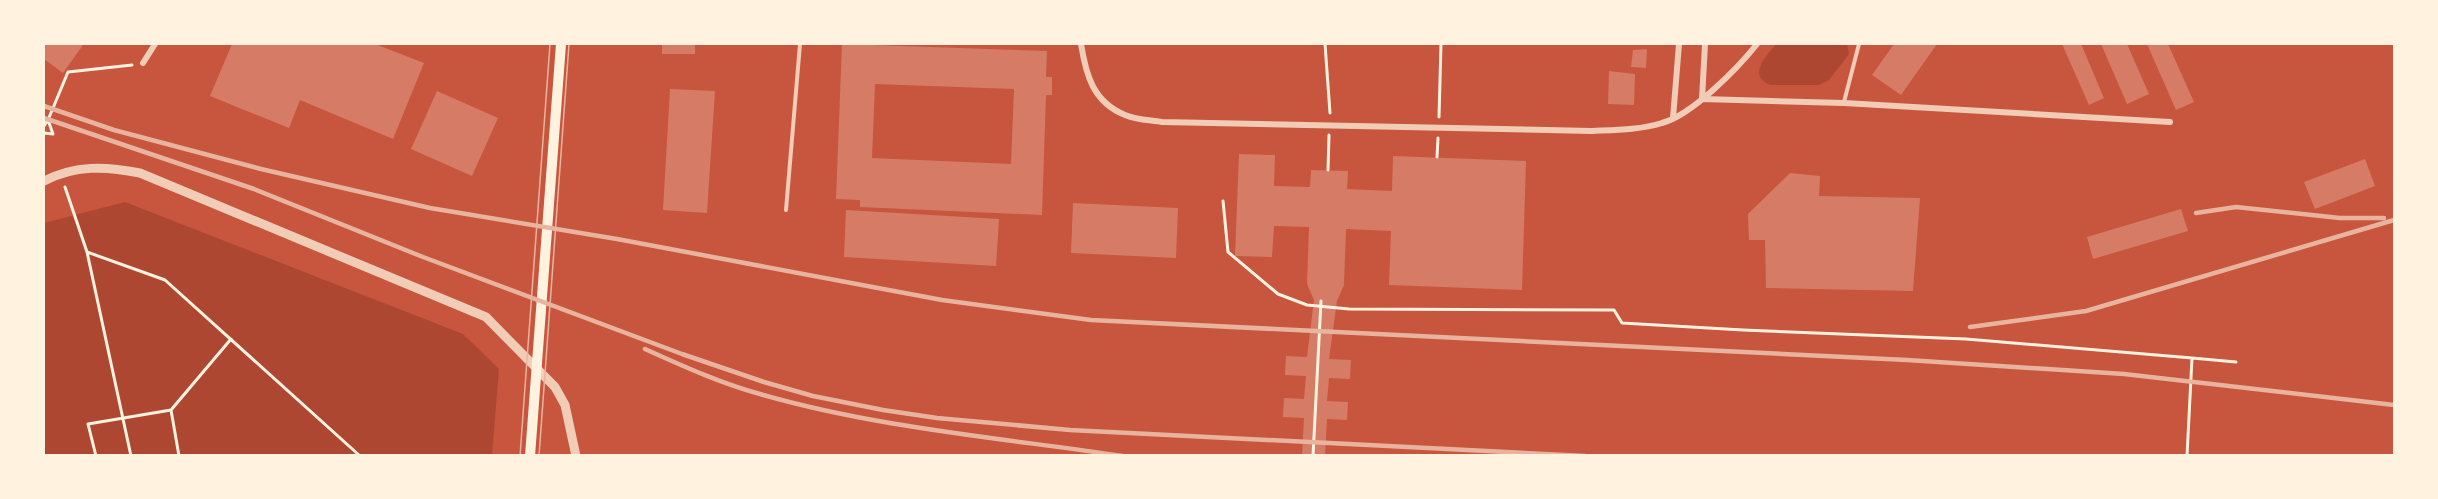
<svg xmlns="http://www.w3.org/2000/svg" width="2438" height="499" viewBox="0 0 2438 499" font-family="'Source Sans 3',sans-serif">
<style>
.green{fill:#ae4732}
.building{fill:#d67c66;fill-rule:evenodd}
.lines{fill:none;stroke-linecap:round;stroke-linejoin:round}
.path{stroke:#fff3e0;stroke-width:3}
.service{stroke:#f1ccb7;stroke-width:4}
.minor{stroke:#f1ccb7;stroke-width:6}
.tertiary{stroke:#f1ccb7;stroke-width:9}
.secondary{stroke:#fff3e0;stroke-width:10}
.tram{stroke:#e9b49f;stroke-width:1.5}
.rail{stroke:#e9b49f;stroke-width:4.5}
</style>
<rect width="100%" height="100%" fill="#c8553d"/>
<path class="green" d="M 1776,44 L 1847,44 L 1849,54 L 1829,80 L 1819,85 L 1770,85 C 1747,75 1766,57 1776,44 Z
M 125,202 L 463,334 L 499,369 L 492,455 L 44,456 L 44,223 Z"/>
<path class="building" d="M 44,44 L 82,44 L 83,45 L 63,73 L 44,59 Z
M 232,44 L 375,44 L 424,63 L 393,139 L 300,100 L 289,128 L 210,96 Z
M 662,44 L 695,44 L 695,54 L 662,54 Z
M 842,44 L 1047,51 L 1046,77 L 1052,77 L 1052,95 L 1046,95 L 1042,215 L 860,207 L 860,200 L 836,199 ZM 875,84 L 1014,89 L 1011,164 L 872,158 Z
M 1894,44 L 1937,44 L 1901,95 L 1872,75 Z
M 2062,44 L 2081,44 L 2104,98 L 2089,105 Z
M 2101,44 L 2127,44 L 2149,94 L 2127,104 Z
M 2147,44 L 2168,44 L 2194,102 L 2176,110 Z
M 1647,49 L 1646,68 L 1631,67 L 1633,50 Z
M 1609,71 L 1635,74 L 1634,105 L 1608,104 Z
M 670,89 L 715,91 L 707,213 L 663,210 Z
M 437,91 L 498,118 L 472,176 L 411,149 Z
M 1239,154 L 1275,155 L 1274,186 L 1310,187 L 1311,170 L 1348,171 L 1347,189 L 1392,191 L 1393,156 L 1526,161 L 1522,290 L 1389,285 L 1391,231 L 1346,229 L 1344,285 L 1337,301 L 1329,359 L 1351,360 L 1350,379 L 1329,378 L 1327,401 L 1348,402 L 1347,420 L 1327,419 L 1325,456 L 1302,456 L 1304,418 L 1283,417 L 1284,398 L 1304,399 L 1306,376 L 1285,375 L 1286,356 L 1307,357 L 1314,300 L 1307,284 L 1309,227 L 1274,226 L 1272,257 L 1235,256 Z
M 2365,159 L 2375,186 L 2315,209 L 2304,182 Z
M 1790,173 L 1820,176 L 1819,196 L 1920,198 L 1913,291 L 1766,288 L 1765,240 L 1749,240 L 1748,214 Z
M 1073,203 L 1178,208 L 1176,258 L 1071,253 Z
M 2181,209 L 2188,231 L 2093,259 L 2087,237 Z
M 846,210 L 999,219 L 996,266 L 844,257 Z"/>
<g class="lines">
<path class="path" d="M 1325,44 L 1330,113
M 1439,117 L 1441,44
M 44,126 L 48,120
M 44,133 L 53,134 L 48,120 L 68,72 L 132,65
M 1437,157 L 1438,138
M 1328,170 L 1329,135
M 65,187 L 87,252 L 131,456
M 1223,201 L 1228,252 L 1278,294 L 1307,305 L 1349,309 L 1614,310 L 1622,323 L 1743,330 L 1966,339 L 2192,358 L 2187,456
M 87,252 L 165,280 L 360,456
M 2192,358 L 2236,362
M 171,410 L 231,339
M 96,456 L 88,424 L 171,410 L 179,456
M 1313,456 L 1321,301"/>
<path class="service" d="M 1844,102 L 1859,44
M 786,210 L 800,44"/>
<path class="minor" d="M 1081,44 C 1086,75 1093,102 1125,115 C 1136,120 1150,120 1162,122 L 1592,131 C 1614,130 1640,130 1662,123 C 1692,115 1738,68 1757,44
M 1705,44 L 1702,99 L 1844,103 L 2170,122
M 143,63 L 155,44
M 1673,118 L 1679,44"/>
<path class="tertiary" d="M 44,181 C 75,165 105,166 140,173 L 486,317 L 555,387 L 565,405 L 576,456"/>
<path class="secondary" d="M 530,456 L 561,44"/>
<path class="tram" d="M 520,456 L 550,44
M 539,456 L 569,44"/>
<path class="rail" d="M 44,106 L 114,130 L 261,169 L 430,208 L 617,239 L 942,300 L 1091,320 L 1907,360 L 2124,374 L 2394,405
M 44,118 L 254,189 L 423,257 L 682,354 L 764,382 L 813,396 L 883,410 L 937,418 L 1070,430 L 1585,456
M 2196,213 L 2236,207 L 2340,218 L 2384,218
M 1970,327 L 2086,311 L 2394,220
M 645,349 C 683,366 720,383 760,394 C 878,428 1002,438 1123,456"/>
</g>
<rect width="2438" height="499" fill="none" stroke="#fff3e0" stroke-width="90"/>
</svg>
